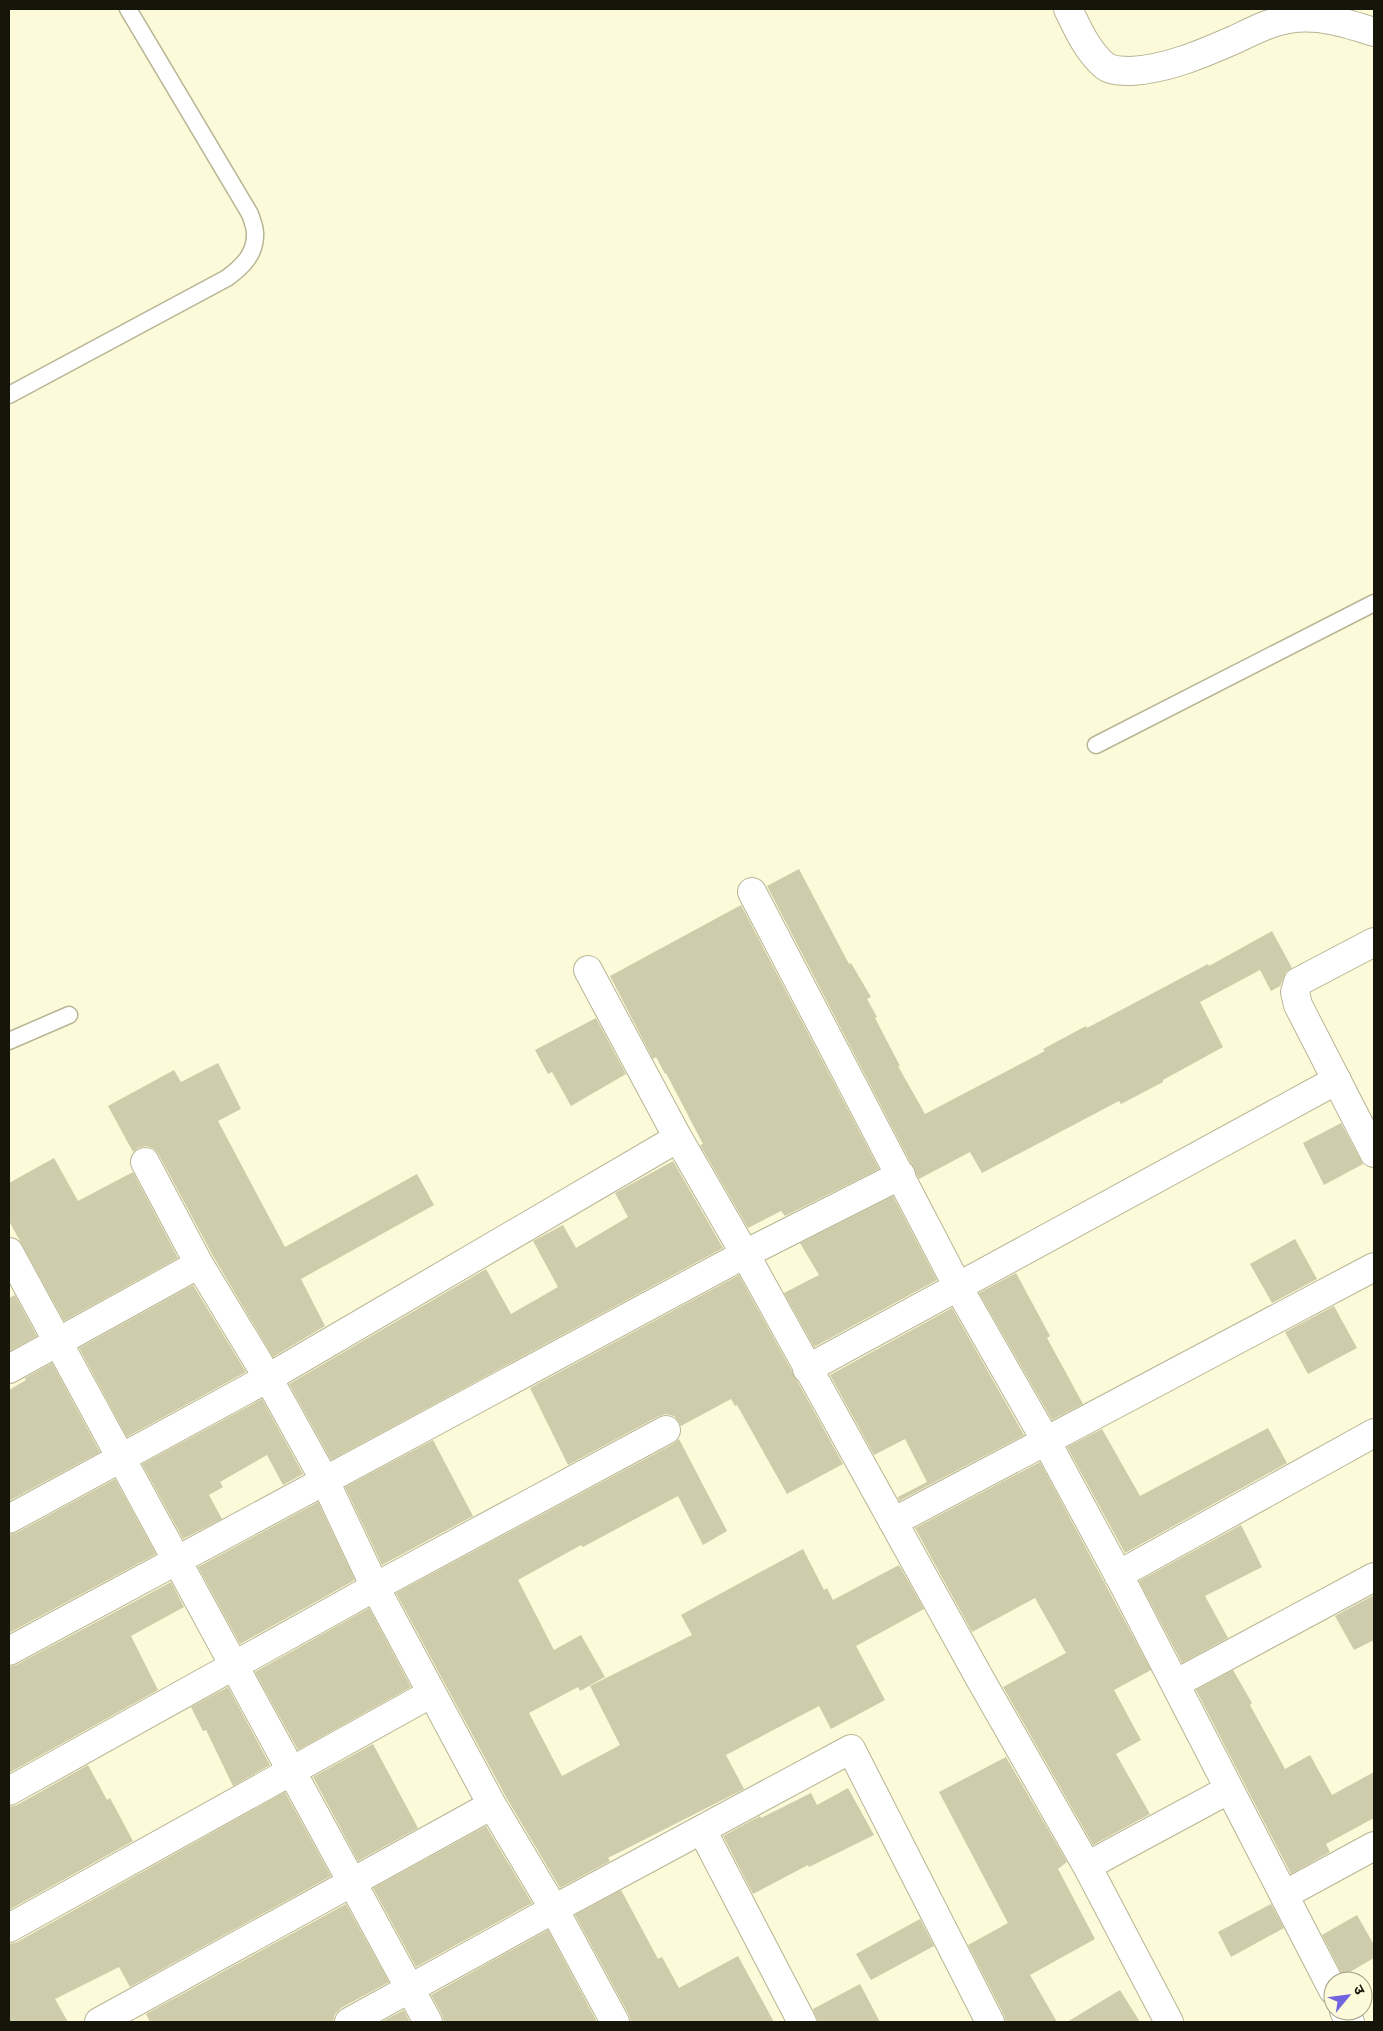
<svg xmlns="http://www.w3.org/2000/svg" width="1383" height="2031" viewBox="0 0 1383 2031" font-family="Figtree,'Noto Sans Devanagari',sans-serif">
<style>
.building{fill:#ceccaa}
.lines{fill:none;stroke-linecap:round;stroke-linejoin:round}
.service-casing{stroke:#b7b594;stroke-width:19}
.minor-casing{stroke:#b7b594;stroke-width:30}
.service{stroke:#fff;stroke-width:16}
.minor{stroke:#fff;stroke-width:28}
</style>
<rect width="100%" height="100%" fill="#fcfad8"/>
<path class="building" d="M 799,869 L 849,964 L 851,963 L 871,997 L 867,999 L 877,1017 L 875,1018 L 900,1066 L 898,1066 L 925,1114 L 1045,1051 L 1043,1049 L 1086,1026 L 1087,1028 L 1208,964 L 1209,966 L 1272,931 L 1292,968 L 1286,972 L 1280,986 L 1271,991 L 1260,970 L 1200,1002 L 1223,1047 L 1163,1080 L 1163,1082 L 1121,1104 L 1119,1101 L 982,1173 L 970,1152 L 919,1179 L 767,886 Z
M 741,905 L 879,1169 L 785,1216 L 781,1211 L 748,1228 L 700,1145 L 703,1144 L 666,1073 L 665,1074 L 656,1057 L 653,1059 L 610,976 Z
M 596,1018 L 626,1074 L 571,1106 L 552,1072 L 548,1074 L 535,1050 Z
M 218,1063 L 241,1109 L 218,1121 L 285,1247 L 417,1174 L 434,1205 L 301,1279 L 325,1326 L 273,1357 L 213,1256 L 159,1155 L 154,1149 L 146,1146 L 138,1148 L 133,1152 L 108,1106 L 174,1070 L 181,1082 Z
M 1341,1123 L 1363,1164 L 1324,1185 L 1303,1143 Z
M 54,1158 L 78,1201 L 133,1172 L 178,1258 L 64,1321 L 9,1221 L 9,1183 Z
M 673,1161 L 723,1248 L 331,1460 L 289,1384 L 486,1269 L 511,1314 L 558,1287 L 533,1241 L 563,1225 L 576,1248 L 628,1217 L 615,1193 Z
M 893,1196 L 937,1280 L 814,1347 L 784,1293 L 819,1275 L 800,1243 Z
M 1295,1239 L 1317,1279 L 1272,1303 L 1250,1264 Z
M 1016,1273 L 1050,1336 L 1047,1338 L 1083,1404 L 1052,1420 L 979,1293 Z
M 739,1275 L 843,1464 L 787,1494 L 737,1405 L 735,1406 L 731,1399 L 681,1426 L 674,1416 L 666,1414 L 659,1416 L 568,1465 L 530,1388 Z
M 193,1285 L 246,1372 L 127,1437 L 79,1348 Z
M 15,1295 L 37,1336 L 10,1351 L 9,1298 Z
M 1334,1306 L 1357,1348 L 1308,1374 L 1285,1332 Z
M 952,1308 L 1024,1435 L 899,1501 L 898,1497 L 927,1482 L 905,1439 L 874,1455 L 830,1375 Z
M 52,1363 L 100,1452 L 9,1501 L 9,1390 L 26,1380 L 25,1378 Z
M 262,1399 L 303,1474 L 283,1485 L 267,1455 L 220,1482 L 223,1487 L 209,1495 L 222,1519 L 183,1539 L 142,1464 Z
M 1268,1428 L 1287,1463 L 1125,1553 L 1067,1447 L 1102,1429 L 1140,1496 Z
M 679,1439 L 727,1531 L 703,1545 L 678,1496 L 583,1547 L 581,1545 L 518,1580 L 554,1650 L 581,1635 L 605,1677 L 580,1691 L 578,1687 L 529,1713 L 562,1776 L 620,1745 L 590,1686 L 692,1635 L 681,1615 L 803,1549 L 824,1590 L 827,1588 L 833,1600 L 899,1565 L 924,1609 L 856,1646 L 885,1700 L 831,1729 L 819,1706 L 726,1755 L 744,1789 L 608,1858 L 610,1861 L 560,1888 L 506,1797 L 396,1593 L 673,1444 Z
M 433,1440 L 473,1516 L 382,1565 L 345,1487 Z
M 1040,1462 L 1151,1670 L 1114,1690 L 1141,1740 L 1116,1754 L 1150,1814 L 1093,1845 L 1003,1687 L 1066,1653 L 1035,1598 L 972,1632 L 915,1528 Z
M 115,1479 L 156,1554 L 9,1633 L 9,1535 L 16,1533 Z
M 318,1502 L 355,1580 L 240,1644 L 198,1567 Z
M 1241,1525 L 1262,1567 L 1205,1596 L 1228,1638 L 1182,1663 L 1139,1581 Z
M 171,1582 L 184,1607 L 131,1636 L 158,1690 L 9,1773 L 9,1667 L 16,1665 Z
M 1374,1595 L 1374,1640 L 1354,1650 L 1335,1616 Z
M 369,1608 L 411,1687 L 298,1750 L 255,1672 Z
M 1233,1670 L 1252,1703 L 1250,1705 L 1285,1769 L 1310,1755 L 1332,1795 L 1374,1772 L 1374,1818 L 1326,1844 L 1330,1852 L 1291,1874 L 1196,1690 Z
M 228,1687 L 270,1765 L 233,1786 L 206,1730 L 203,1731 L 191,1707 Z
M 373,1744 L 418,1828 L 358,1861 L 313,1777 Z
M 1006,1757 L 1067,1862 L 1058,1869 L 1095,1939 L 1030,1975 L 1057,2022 L 1006,2022 L 1004,2015 L 968,1945 L 1008,1923 L 939,1792 Z
M 88,1765 L 107,1800 L 110,1798 L 133,1841 L 9,1910 L 9,1807 L 17,1805 Z
M 848,1788 L 874,1835 L 809,1867 L 808,1865 L 753,1894 L 723,1836 L 760,1816 L 761,1818 L 811,1793 L 817,1805 Z
M 285,1792 L 331,1876 L 130,1987 L 119,1967 L 55,1999 L 68,2022 L 9,2022 L 9,1944 L 17,1942 Z
M 486,1826 L 532,1903 L 416,1967 L 373,1888 Z
M 621,1890 L 658,1959 L 662,1957 L 679,1988 L 738,1956 L 774,2022 L 631,2022 L 629,2015 L 575,1915 Z
M 346,1904 L 389,1982 L 341,2008 L 335,2014 L 333,2022 L 150,2022 L 146,2014 Z
M 1271,1904 L 1284,1928 L 1231,1957 L 1218,1932 Z
M 1357,1915 L 1374,1945 L 1374,1958 L 1343,1976 L 1322,1935 Z
M 920,1919 L 934,1946 L 871,1980 L 856,1954 Z
M 548,1930 L 597,2022 L 444,2022 L 442,2015 L 431,1995 Z
M 860,1984 L 880,2022 L 818,2022 L 813,2009 Z
M 1120,1990 L 1140,2022 L 1067,2022 Z
M 404,2010 L 410,2022 L 381,2022 Z"/>
<g class="lines">
<g class="service-casing">
<path id="service" d="M 9,395 L 227,278 C 242,267 256,254 255,233 C 255,227 252,220 250,214 L 128,9
M 1096,745 L 1374,603
M 9,1041 L 69,1015"/>
</g>
<g class="minor-casing">
<path id="minor" d="M 1068,9 C 1078,29 1087,51 1105,66 C 1112,71 1122,71 1131,71 C 1167,69 1202,54 1236,39 C 1253,31 1270,22 1289,19 C 1318,14 1346,23 1374,32
M 752,892 L 958,1287 L 1046,1441 L 1125,1587 L 1333,1990
M 1374,942 L 1298,982 L 1295,992 L 1298,1005 L 1374,1153
M 588,970 L 678,1138 L 745,1254 L 979,1677 L 1087,1866 L 1169,2022
M 145,1162 L 199,1264 L 268,1378 L 325,1481 L 375,1587 L 492,1805 L 554,1909 L 615,2022
M 9,1252 L 428,2022
M 9,1369 L 199,1264
M 807,1369 L 1337,1080
M 9,1519 L 268,1378 L 678,1138
M 893,1522 L 1374,1267
M 1118,1575 L 1374,1433
M 9,1651 L 745,1254 L 901,1175
M 1175,1684 L 1374,1577
M 9,1791 L 375,1587 L 666,1430
M 702,1830 L 802,2022
M 1087,1866 L 1228,1790
M 1284,1895 L 1374,1846
M 9,1928 L 432,1693
M 1344,2011 L 1350,2022
M 99,2022 L 492,1805
M 349,2022 L 554,1909 L 851,1749 L 990,2022"/>
</g>
<use href="#service" class="service"/>
<use href="#minor" class="minor"/>
</g>
<rect width="1383" height="2031" fill="none" stroke="#161509" stroke-width="20"/>
<g transform="translate(1348 1996) rotate(61)"><circle r="24" fill="#fcfad8" stroke="#a09e85"/>
<path d="M0-4L9 19L0 12L-9 19Z" fill="#7264df"/>
<text y="-8" font-size="14" font-weight="bold" text-anchor="middle" fill="#161509">उ</text>
</g>
</svg>
